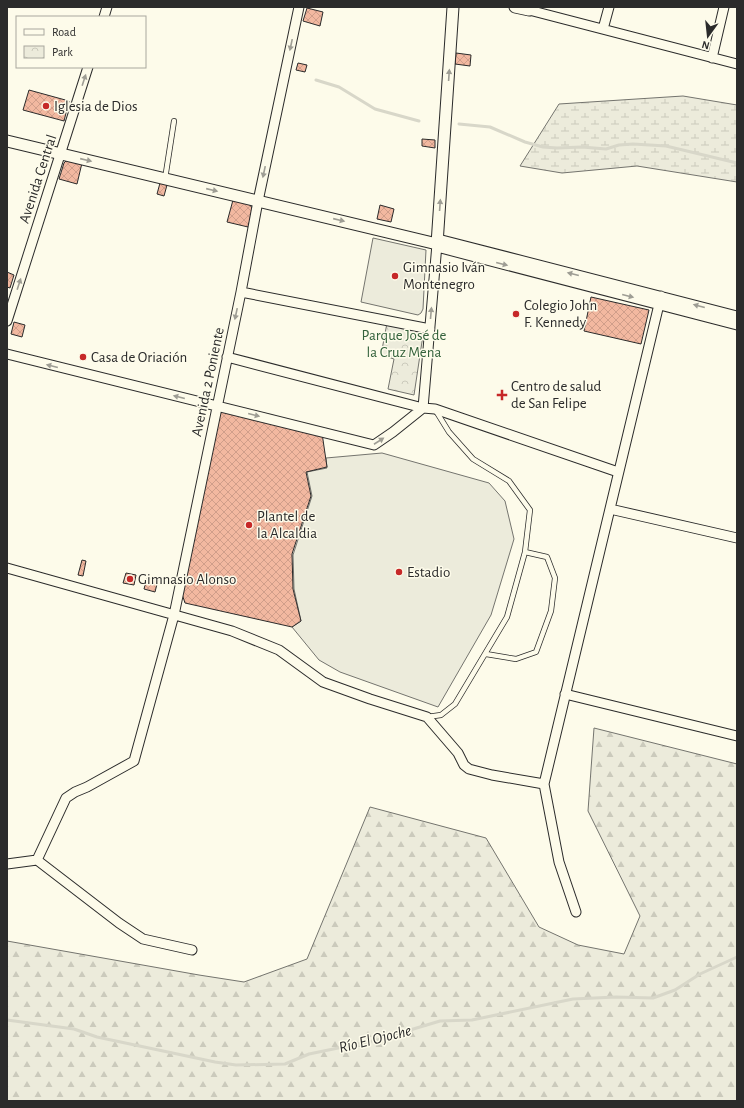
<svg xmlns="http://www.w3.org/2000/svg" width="744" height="1108" viewBox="0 0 744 1108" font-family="'Alegreya Sans',sans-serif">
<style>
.grass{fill:#ecebdb;stroke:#74746e}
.forest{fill:url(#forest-firs);stroke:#74746e}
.wetland{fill:url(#wetland-marsh);stroke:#74746e}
.park{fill:url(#park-crowns);stroke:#74746e}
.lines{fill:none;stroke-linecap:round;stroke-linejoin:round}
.stream{stroke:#d8d7c9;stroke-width:3}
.building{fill:url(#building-cross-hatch);stroke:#2b2b2b}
.service-casing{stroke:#2b2b2b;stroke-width:6}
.minor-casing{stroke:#2b2b2b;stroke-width:11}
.tertiary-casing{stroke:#2b2b2b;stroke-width:13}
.service{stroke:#fdfbea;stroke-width:4.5}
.minor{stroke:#fdfbea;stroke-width:9}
.tertiary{stroke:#fdfbea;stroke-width:11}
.oneway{fill:#9e9d94}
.poi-dot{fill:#c62828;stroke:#fdfbea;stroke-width:1.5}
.labels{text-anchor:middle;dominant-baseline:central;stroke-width:3;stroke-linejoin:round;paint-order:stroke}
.poi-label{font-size:15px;fill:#2b2b2b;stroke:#fdfbea;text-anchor:start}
.street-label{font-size:15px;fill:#2b2b2b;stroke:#fdfbea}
.park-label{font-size:15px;fill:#34623c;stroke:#fdfbea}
.water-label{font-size:16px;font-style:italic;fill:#2b2b2b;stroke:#fdfbea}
</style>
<defs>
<pattern id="forest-firs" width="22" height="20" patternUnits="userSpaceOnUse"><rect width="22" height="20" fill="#ecebdb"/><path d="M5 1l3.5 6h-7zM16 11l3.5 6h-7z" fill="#cbcabc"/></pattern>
<pattern id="wetland-marsh" width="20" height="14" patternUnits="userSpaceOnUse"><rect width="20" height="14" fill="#ecebdb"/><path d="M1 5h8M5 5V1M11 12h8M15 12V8" fill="none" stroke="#cbcabc"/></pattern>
<pattern id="park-crowns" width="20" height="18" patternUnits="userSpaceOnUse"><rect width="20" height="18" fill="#ecebdb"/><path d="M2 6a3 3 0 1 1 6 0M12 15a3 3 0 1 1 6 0" fill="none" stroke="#cbcabc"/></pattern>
<pattern id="building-cross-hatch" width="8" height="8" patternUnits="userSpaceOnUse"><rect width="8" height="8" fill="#f2b8a0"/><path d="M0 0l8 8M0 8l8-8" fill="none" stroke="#d09e8a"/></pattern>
</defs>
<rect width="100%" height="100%" fill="#fdfbea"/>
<path class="grass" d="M 373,238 L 426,250 L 423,309 L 421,313 L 418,315 L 361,302 Z
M 382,453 L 489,483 L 505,501 L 514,539 L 491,615 L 438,707 L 340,672 L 319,660 L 292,627 L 301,621 L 294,589 L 293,555 L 312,496 L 307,472 L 327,468 L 326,458 Z"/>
<path class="forest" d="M 594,728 L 737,764 L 737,1101 L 7,1101 L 7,941 L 199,975 L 244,982 L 307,959 L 370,807 L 486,838 L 539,927 L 578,945 L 624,954 L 640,916 L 588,811 Z"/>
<path class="wetland" d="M 683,96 L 737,105 L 737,182 L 637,166 L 562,173 L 520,166 L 559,104 Z"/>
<path class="park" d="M 387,323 L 415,328 L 423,335 L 414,395 L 388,389 L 394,359 L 381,355 Z"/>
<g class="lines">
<path class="stream" d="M 316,80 L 339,87 L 375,109 L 419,121
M 459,124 L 490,127 L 525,142 L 543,147 L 557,148 L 582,147 L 606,149 L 619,145 L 633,144 L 666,146 L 737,163
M 7,1020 L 74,1029 L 97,1037 L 215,1062 L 236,1065 L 285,1064 L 309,1054 L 382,1039 L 410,1030 L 440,1021 L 472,1020 L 573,999 L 616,997 L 653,998 L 675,990 L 700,974 L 737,957"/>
</g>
<path class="building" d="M 307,8 L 323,12 L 320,26 L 303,21 Z
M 456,53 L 471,55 L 470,66 L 455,64 Z
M 298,63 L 307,65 L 305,72 L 296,70 Z
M 29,90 L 69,101 L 64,121 L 23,110 Z
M 422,139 L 435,140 L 435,148 L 422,146 Z
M 68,159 L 82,163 L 77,184 L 59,179 L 64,163 Z
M 160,183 L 167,185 L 164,196 L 157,194 Z
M 233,200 L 249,204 L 253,209 L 248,227 L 227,222 Z
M 380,205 L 394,209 L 391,222 L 377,219 Z
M 7,272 L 14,275 L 10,288 L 7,287 Z
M 591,297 L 649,310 L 641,344 L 584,331 Z
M 14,322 L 25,325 L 22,337 L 11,334 Z
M 224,411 L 322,433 L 327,467 L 306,472 L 311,496 L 292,554 L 293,589 L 301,621 L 292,627 L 185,603 L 182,594 L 220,413 Z
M 82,560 L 86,561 L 83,576 L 78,575 Z
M 126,573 L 136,575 L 134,585 L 123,583 Z
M 147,578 L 158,580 L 155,592 L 144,589 Z"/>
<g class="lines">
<g class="service-casing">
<path id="service" d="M 165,179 L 174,121
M 486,654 L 516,659 L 536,652 L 551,611 L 555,578 L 547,557 L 525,552
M 427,717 L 441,715 L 455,704 L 507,617 L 525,552 L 530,510 L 509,481 L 473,459 L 449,432 L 436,411"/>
</g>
<g class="minor-casing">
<path id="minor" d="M 529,10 L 737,64
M 104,17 L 107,7
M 603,29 L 609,7
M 712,58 L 724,7
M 438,239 L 737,316
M 437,247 L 737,325
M 241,292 L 430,329
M 7,321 L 88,67
M 7,354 L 374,445 L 393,432 L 423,408 L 437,244
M 227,357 L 423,408 L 435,409 L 618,472
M 610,509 L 737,538
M 7,568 L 232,631 L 279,650 L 323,682 L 370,699 L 427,717 L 458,753 L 464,765 L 469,769 L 492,775 L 544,784
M 565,694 L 737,736
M 37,860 L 66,798 L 75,792 L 87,787 L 134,761 L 174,615 L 241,292 L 258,201 L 299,7
M 7,864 L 37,860 L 119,923 L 143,939 L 192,950
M 576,912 L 559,862 L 544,784 L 661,296"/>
</g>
<g class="tertiary-casing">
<path id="tertiary" d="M 515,7 L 529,10 L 530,7
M 7,141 L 437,244 L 453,7"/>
</g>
<use href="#service" class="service"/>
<use href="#minor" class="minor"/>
<use href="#tertiary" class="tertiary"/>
</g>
<defs><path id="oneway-solid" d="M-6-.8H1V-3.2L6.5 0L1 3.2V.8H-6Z"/></defs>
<g class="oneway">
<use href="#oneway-solid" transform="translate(291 45) rotate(102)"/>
<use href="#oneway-solid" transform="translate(449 75) rotate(-86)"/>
<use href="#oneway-solid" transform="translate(84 80) rotate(-72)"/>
<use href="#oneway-solid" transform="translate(86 160) rotate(13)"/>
<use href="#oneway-solid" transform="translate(264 172) rotate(102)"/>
<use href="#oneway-solid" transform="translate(212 190) rotate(13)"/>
<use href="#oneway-solid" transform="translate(440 205) rotate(-86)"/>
<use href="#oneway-solid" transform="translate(339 220) rotate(13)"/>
<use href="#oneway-solid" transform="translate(502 264) rotate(14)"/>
<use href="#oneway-solid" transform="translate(573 274) rotate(-166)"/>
<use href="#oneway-solid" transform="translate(19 284) rotate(-72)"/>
<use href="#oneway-solid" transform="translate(628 296) rotate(14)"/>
<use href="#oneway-solid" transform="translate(699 306) rotate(-165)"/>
<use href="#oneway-solid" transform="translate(431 313) rotate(-85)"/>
<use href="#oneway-solid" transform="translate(236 314) rotate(102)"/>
<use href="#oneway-solid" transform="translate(52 366) rotate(-166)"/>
<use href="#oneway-solid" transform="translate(179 397) rotate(-166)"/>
<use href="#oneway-solid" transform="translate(254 415) rotate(14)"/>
<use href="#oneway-solid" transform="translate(379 441) rotate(-33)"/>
</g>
<g class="poi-dot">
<circle cx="46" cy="106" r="4"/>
<circle cx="395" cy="276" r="4"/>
<circle cx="516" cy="314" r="4"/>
<circle cx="83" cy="357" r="4"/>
<path d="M500 389h4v4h4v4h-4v4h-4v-4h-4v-4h4z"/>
<circle cx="249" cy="525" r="4"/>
<circle cx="399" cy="572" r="4"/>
<circle cx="130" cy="579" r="4"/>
</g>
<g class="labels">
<g class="poi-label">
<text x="54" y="106">Iglesia de Dios</text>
<text x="403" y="267">Gimnasio Iván<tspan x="403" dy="17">Montenegro</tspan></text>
<text x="524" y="305">Colegio John<tspan x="524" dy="17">F. Kennedy</tspan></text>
<text x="91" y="357">Casa de Oriación</text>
<text x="511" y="386">Centro de salud<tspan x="511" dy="17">de San Felipe</tspan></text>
<text x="257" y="516">Plantel de<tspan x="257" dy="17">la Alcaldia</tspan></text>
<text x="407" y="572">Estadio</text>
<text x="138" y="579">Gimnasio Alonso</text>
</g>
<g class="street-label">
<text transform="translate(38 179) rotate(-72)">Avenida Central</text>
<text transform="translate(208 382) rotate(-78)">Avenida 2 Poniente</text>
</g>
<g class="park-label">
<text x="404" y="335">Parque José de<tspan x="404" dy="17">la Cruz Mena</tspan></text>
</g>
<g class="water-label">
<text transform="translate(375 1039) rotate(-14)">Río El Ojoche</text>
</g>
</g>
<rect width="744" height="1108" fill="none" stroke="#2b2b2b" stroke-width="16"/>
<rect x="16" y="16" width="130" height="52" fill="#fdfbea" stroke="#a9a89e"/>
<rect x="24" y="29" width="20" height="6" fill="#fdfbea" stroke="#a9a89e"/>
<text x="52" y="36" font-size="12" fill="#2b2b2b">Road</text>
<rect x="24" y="46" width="20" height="12" fill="url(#park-crowns)" stroke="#a9a89e"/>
<text x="52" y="56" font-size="12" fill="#2b2b2b">Park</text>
<g transform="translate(708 36) rotate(195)" stroke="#fdfbea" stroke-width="3" paint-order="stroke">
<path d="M0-3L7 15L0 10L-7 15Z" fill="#2b2b2b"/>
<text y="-6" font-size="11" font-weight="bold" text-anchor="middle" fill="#2b2b2b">N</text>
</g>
</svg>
